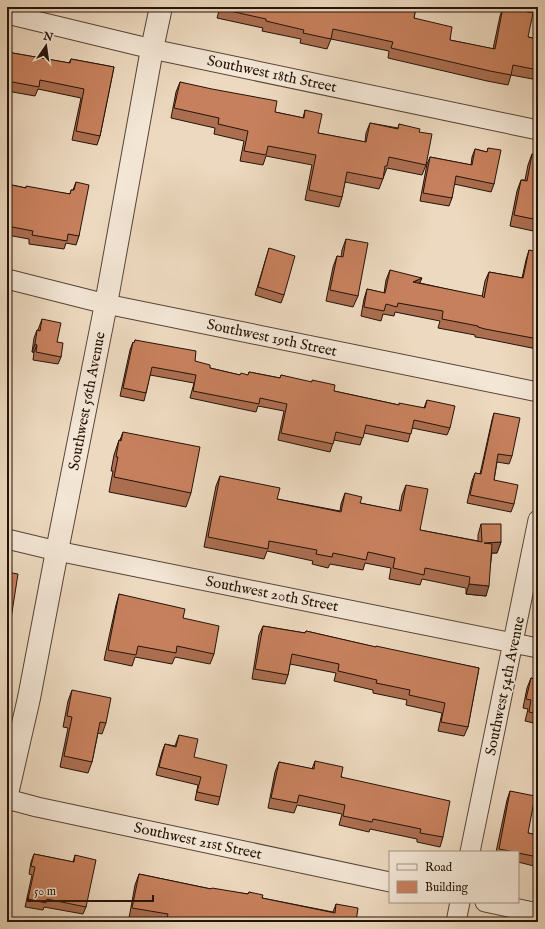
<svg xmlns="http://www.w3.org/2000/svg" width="545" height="929" viewBox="0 0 545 929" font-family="'IM FELL English',serif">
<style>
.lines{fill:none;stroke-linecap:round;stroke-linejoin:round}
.minor-casing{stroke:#574436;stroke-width:21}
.tertiary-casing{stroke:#574436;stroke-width:24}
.minor{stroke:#f3e6d5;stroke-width:19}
.tertiary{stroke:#f3e6d5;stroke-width:22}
.wall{fill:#ab6e50;stroke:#251308}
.shaded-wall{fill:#8b5a41;stroke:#251308}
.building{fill:#c7805d;stroke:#251308}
.labels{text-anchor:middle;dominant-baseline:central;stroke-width:3.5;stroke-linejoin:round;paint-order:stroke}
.street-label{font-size:15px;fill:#251308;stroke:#f3e6d5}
</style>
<rect width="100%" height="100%" fill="#edd9bf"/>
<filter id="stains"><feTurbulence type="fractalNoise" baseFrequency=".005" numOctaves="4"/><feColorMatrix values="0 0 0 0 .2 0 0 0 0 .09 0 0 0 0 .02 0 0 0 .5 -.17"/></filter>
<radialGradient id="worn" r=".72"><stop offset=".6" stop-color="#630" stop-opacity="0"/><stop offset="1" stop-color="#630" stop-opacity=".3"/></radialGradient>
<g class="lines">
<g class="minor-casing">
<path id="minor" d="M 7,14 L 152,49 L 538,130
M 7,279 L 106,304 L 538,392
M 7,539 L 57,551 L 538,648
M 7,799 L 37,807 L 390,882
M 470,852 L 538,520
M 485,902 L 538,913
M 456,922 L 460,902"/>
</g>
<g class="tertiary-casing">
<path id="tertiary" d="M 7,794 L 29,698 L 57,551 L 106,304 L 152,49 L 161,7"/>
</g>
<use href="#minor" class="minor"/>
<use href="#tertiary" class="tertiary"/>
</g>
<path class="wall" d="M 220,7 L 311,7 L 324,10 L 324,7 L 341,7 L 346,8 L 346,7 L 416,7 L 414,18 L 450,40 L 493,49 L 500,16 L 503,7 L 528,37 L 538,39 L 538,80 L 511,75 L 508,85 L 487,81 L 388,58 L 389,51 L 331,39 L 327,49 L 300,43 L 301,39 L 262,31 L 263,28 L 217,18 Z
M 7,52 L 69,63 L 71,59 L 114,67 L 100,136 L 97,145 L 72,140 L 81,98 L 38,89 L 35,96 L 7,91 Z
M 180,82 L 275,112 L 303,118 L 305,110 L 318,133 L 365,142 L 366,133 L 370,123 L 398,128 L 399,124 L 419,132 L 426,165 L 422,175 L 387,168 L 379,189 L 345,182 L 342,197 L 339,207 L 305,200 L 312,165 L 266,156 L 263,165 L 240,161 L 244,141 L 214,134 L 215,128 L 171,118 L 176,92 Z
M 488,148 L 494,184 L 491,192 L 454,184 L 452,198 L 449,206 L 420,201 L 427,164 L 430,157 L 471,165 L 472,157 L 475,149 L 487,152 Z
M 532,154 L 538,155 L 538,232 L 510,226 L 517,191 L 521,180 L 525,180 L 528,165 Z
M 76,182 L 79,236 L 76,245 L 66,243 L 64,249 L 29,244 L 29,239 L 7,235 L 7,184 L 26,188 L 70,194 L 71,190 L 73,190 Z
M 346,239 L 358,296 L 353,307 L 326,301 L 333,267 L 337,256 L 341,257 L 342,250 Z
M 269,248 L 284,295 L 281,303 L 255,295 Z
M 529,250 L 536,285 L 538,285 L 538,347 L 537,349 L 482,338 L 475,337 L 475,335 L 438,328 L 440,321 L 395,312 L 394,316 L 383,314 L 381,321 L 361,316 L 364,299 L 367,289 L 384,293 L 386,280 L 390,270 L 420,283 L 482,297 L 485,281 L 489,272 L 522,278 L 526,260 Z
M 42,319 L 57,342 L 61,357 L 58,364 L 33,360 L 34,352 L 32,352 L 34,338 L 37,330 L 38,330 Z
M 135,340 L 195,361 L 210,368 L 240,375 L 248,375 L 249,372 L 280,378 L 281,375 L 334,391 L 399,405 L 424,408 L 427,400 L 450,428 L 447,435 L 412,428 L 408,442 L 364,433 L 360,445 L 334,440 L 330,452 L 278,440 L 284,411 L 258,406 L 256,412 L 190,398 L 194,383 L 150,375 L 146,393 L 144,401 L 120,396 L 130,350 L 133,342 L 134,343 Z
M 494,413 L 512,456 L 509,464 L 497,462 L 494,480 L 514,504 L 511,512 L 467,503 L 472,481 L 475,473 L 480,474 L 492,420 Z
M 123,432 L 191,493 L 186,507 L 109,492 L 113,471 L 111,471 L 114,455 L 119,440 L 120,440 Z
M 220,476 L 277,499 L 340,511 L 341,504 L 345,493 L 360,503 L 399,511 L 402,495 L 406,485 L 420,530 L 478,541 L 478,535 L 481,524 L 501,542 L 497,553 L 492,553 L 486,596 L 466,594 L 466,588 L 422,579 L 420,585 L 389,579 L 391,568 L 365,563 L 363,570 L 330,564 L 328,568 L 312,564 L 313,561 L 267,551 L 264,559 L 204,547 L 216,486 Z
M 7,572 L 10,625 L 7,632 Z
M 119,594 L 183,618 L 214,654 L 210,664 L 175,657 L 172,664 L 135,657 L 132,666 L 104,660 L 116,605 Z
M 263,626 L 305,633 L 306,631 L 375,647 L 479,668 L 468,727 L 464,736 L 438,731 L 442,713 L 406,705 L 407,700 L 373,693 L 373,690 L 334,681 L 336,673 L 290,664 L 288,675 L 285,684 L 252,679 L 259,635 Z
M 531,678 L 538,680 L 538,724 L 525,721 L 528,709 L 523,708 L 527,688 Z
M 72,690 L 106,723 L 102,734 L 98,733 L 92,762 L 88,773 L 60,767 L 68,728 L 63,727 L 68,701 Z
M 179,735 L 220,797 L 218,805 L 195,800 L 198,785 L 156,775 L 162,752 L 165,744 L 175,746 Z
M 315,761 L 443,837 L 440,847 L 417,842 L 417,839 L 370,829 L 369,832 L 339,825 L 342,814 L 297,805 L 294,813 L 268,808 L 275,772 L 279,762 L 312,769 Z
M 510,791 L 528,833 L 538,835 L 538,867 L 518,862 L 518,852 L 496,852 L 507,800 Z
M 34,854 L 73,862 L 75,855 L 86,907 L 83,914 L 44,907 L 43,910 L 25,907 L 32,875 L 29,874 L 31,862 Z
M 139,874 L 211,889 L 248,894 L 249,892 L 262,898 L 333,912 L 336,904 L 356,922 L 150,922 L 129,918 L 135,885 Z"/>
<path class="shaded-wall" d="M 422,278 L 418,287 L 413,282 Z
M 35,344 L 37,345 L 34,352 L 32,352 Z
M 501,542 L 497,553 L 481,553 L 484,543 Z
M 469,584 L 489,586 L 486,596 L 466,594 Z"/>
<path class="building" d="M 221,7 L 311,7 L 324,10 L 325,7 L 341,7 L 347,8 L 347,7 L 416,7 L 414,18 L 452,27 L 450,40 L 495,49 L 503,7 L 533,13 L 528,37 L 538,39 L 538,70 L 513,65 L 511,75 L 490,71 L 391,48 L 393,42 L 333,29 L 331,39 L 303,33 L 304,30 L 266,21 L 266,19 L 221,9 Z
M 7,52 L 70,63 L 71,59 L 114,67 L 100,136 L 76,131 L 84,89 L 40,80 L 39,87 L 7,81 L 8,77 L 7,76 Z
M 180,82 L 212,89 L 277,101 L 275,112 L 304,118 L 305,110 L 322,114 L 318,133 L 366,142 L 370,123 L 398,129 L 399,124 L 420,129 L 419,132 L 432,134 L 426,165 L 389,157 L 387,166 L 385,166 L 383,179 L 347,172 L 342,197 L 309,190 L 316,155 L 268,146 L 266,155 L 244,151 L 248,131 L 218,124 L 219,118 L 174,108 Z
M 488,148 L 501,150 L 494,184 L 456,176 L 452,198 L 423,193 L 430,157 L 472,165 L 475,149 L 487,152 Z
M 532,154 L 538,155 L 538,220 L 514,215 L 521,180 L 527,181 Z
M 76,182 L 89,185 L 79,236 L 68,234 L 67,241 L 32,235 L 33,231 L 7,226 L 7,184 L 26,188 L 26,186 L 70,194 L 71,190 L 74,190 Z
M 346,239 L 368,243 L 358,296 L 330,290 L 337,256 L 343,257 Z
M 269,248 L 295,256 L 284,295 L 258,287 Z
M 529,250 L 538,252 L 538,272 L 536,285 L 538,285 L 538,339 L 485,329 L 478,327 L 478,326 L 442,319 L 443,311 L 398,303 L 397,307 L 386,304 L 384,311 L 364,307 L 367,289 L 385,293 L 390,270 L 422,278 L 413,282 L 482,296 L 484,298 L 489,272 L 523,278 Z
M 42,319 L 61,323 L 57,342 L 63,343 L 61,357 L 36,352 L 37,345 L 35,344 L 37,330 L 40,331 Z
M 135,340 L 196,351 L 195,361 L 210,365 L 210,368 L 240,375 L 241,373 L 248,375 L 249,372 L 280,378 L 281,375 L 312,382 L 312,380 L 335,385 L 334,391 L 399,405 L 399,403 L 425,408 L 427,400 L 455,406 L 450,428 L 414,420 L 411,434 L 366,425 L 363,438 L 336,432 L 333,444 L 281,433 L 287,404 L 260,398 L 259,404 L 193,391 L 196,375 L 152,367 L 146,393 L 123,388 L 133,342 L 134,343 Z
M 494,413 L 520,418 L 512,456 L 498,454 L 494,480 L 518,485 L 514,504 L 470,495 L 475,473 L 481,474 Z
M 123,432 L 200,447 L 191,493 L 114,477 L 118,457 L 116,457 L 119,440 L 121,441 Z
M 220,476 L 280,488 L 277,499 L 341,512 L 345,493 L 362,497 L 360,503 L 401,511 L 406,485 L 428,489 L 420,530 L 482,542 L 481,524 L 501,524 L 501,542 L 484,543 L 492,544 L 489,586 L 469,584 L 470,577 L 425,568 L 424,575 L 393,568 L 395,558 L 368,552 L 366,560 L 333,553 L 332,557 L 316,554 L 317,550 L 269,541 L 268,549 L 208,537 Z
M 7,572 L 18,574 L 10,625 L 7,624 Z
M 119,594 L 185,609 L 183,618 L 219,626 L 214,654 L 177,646 L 176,653 L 138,646 L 136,655 L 108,650 Z
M 263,626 L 305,633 L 306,631 L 376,647 L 376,646 L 479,668 L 468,727 L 441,722 L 445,703 L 409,695 L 410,690 L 376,683 L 377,680 L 338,671 L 339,664 L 292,654 L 288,675 L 255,669 Z
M 531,678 L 538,680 L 538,714 L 529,712 L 531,700 L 526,699 Z
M 72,690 L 111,698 L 106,723 L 100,722 L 92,762 L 64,756 L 72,717 L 67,716 Z
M 179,735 L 198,739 L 194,757 L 227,765 L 220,797 L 197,792 L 201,777 L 159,767 L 165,744 L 176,747 Z
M 315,761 L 343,767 L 341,777 L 450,801 L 443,837 L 420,833 L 421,829 L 373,819 L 372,822 L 343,816 L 345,805 L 299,795 L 297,803 L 271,798 L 279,762 L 314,769 Z
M 510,791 L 535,796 L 528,833 L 538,835 L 538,857 L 518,853 L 518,852 L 515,852 L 499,849 Z
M 34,854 L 74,862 L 75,855 L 96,860 L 86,907 L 47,899 L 46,903 L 28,899 L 35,867 L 31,866 Z
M 139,874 L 211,889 L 212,888 L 248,894 L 249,892 L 263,895 L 262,898 L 335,913 L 336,904 L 358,908 L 356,922 L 166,922 L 168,914 L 132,908 Z"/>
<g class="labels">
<g class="street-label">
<text transform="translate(272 74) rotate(12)">Southwest 18th Street</text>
<text transform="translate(272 338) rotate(12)">Southwest 19th Street</text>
<text transform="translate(87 401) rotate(-79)">Southwest 56th Avenue</text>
<text transform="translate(272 594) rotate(11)">Southwest 20th Street</text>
<text transform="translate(505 686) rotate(-78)">Southwest 54th Avenue</text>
<text transform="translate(198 841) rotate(12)">Southwest 21st Street</text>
</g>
</g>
<rect width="545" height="929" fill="none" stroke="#edd9bf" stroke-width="24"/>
<rect x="8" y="8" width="529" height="913" fill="none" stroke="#251308" stroke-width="2"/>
<rect x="12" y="12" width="521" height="905" fill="none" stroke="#251308"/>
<rect x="389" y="851" width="130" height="52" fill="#f3e6d5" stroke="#a19283"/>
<rect x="397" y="864" width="20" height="6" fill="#f3e6d5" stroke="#a19283"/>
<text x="425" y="871" font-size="12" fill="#251308">Road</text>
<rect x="397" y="881" width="20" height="12" fill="#c7805d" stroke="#a19283"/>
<text x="425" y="891" font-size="12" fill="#251308">Building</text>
<g transform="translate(46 46) rotate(13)" stroke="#f3e6d5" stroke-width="3" paint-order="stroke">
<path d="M0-3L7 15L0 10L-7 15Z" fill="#251308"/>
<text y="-6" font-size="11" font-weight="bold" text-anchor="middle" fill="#251308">N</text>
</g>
<path d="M28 895v6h125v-6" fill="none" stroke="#251308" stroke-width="2"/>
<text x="34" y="895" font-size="12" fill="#251308" stroke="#f3e6d5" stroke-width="3" paint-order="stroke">50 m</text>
<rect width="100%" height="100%" filter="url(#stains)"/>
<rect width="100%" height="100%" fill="url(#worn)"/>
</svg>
